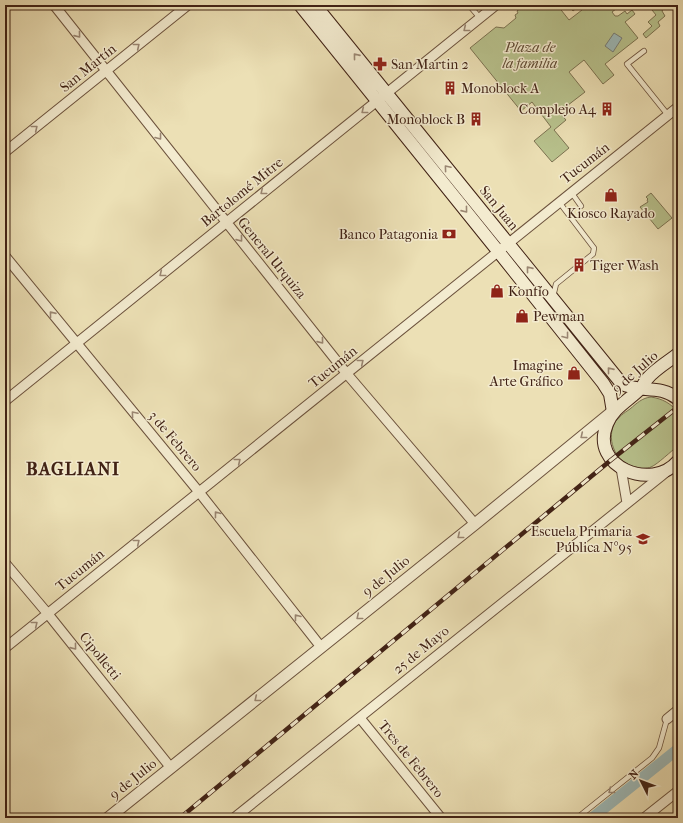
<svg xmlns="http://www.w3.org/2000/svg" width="683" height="823" viewBox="0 0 683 823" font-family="'IM FELL French Canon',serif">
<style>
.green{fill:#b8c28d;stroke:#7c7251}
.water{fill:#9dbab9;stroke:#787d77}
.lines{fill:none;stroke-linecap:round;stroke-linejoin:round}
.canal{stroke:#9dbab9;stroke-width:11}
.service-casing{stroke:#6c523d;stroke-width:6}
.minor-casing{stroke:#6c523d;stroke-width:11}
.tertiary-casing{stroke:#6c523d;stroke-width:13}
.secondary-casing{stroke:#412215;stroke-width:14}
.service{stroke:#f3ebcf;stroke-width:4.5}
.minor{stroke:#f3ebcf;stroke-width:9}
.tertiary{stroke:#f3ebcf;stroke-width:11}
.secondary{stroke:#f3ebcf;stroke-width:12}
.rail-casing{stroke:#412215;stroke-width:4.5}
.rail{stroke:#f3ebcf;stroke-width:3;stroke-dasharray:9;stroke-linecap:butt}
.oneway{stroke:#9a8672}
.labels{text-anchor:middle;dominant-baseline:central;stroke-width:3;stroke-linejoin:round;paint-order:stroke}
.park-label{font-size:14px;font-style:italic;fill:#5f4a33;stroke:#f3ebcf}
.poi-label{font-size:14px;fill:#412215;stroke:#f3ebcf;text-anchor:start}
.street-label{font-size:14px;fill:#412215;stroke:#f3ebcf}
.district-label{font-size:18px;font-weight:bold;letter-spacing:1px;fill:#412215;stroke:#f3ebcf}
</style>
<rect width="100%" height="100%" fill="#ece0b5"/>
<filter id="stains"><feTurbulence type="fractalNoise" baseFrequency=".005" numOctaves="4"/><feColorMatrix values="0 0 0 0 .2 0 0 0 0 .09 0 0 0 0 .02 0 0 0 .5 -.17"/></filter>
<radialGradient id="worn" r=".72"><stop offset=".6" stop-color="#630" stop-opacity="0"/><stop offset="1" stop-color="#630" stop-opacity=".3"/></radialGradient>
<path class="green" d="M 524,5 L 559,5 L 558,6 L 569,20 L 582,10 L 579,6 L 573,11 L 568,5 L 582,5 L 585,8 L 589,5 L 598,5 L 601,9 L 606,5 L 621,5 L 612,12 L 615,16 L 618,16 L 625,11 L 627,14 L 632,10 L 635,14 L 625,22 L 638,38 L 605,64 L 614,75 L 603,84 L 584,60 L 569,72 L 585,92 L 559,112 L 566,120 L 554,130 L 569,148 L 552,162 L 534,141 L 551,127 L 532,102 L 521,111 L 470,48 L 496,27 L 504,28 L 516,18 L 515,15 L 518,13 L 517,11 Z
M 648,5 L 661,5 L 663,9 L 662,11 L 665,16 L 658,22 L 660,26 L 646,38 L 643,34 L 652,26 L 648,22 L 656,15 Z
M 651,193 L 672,218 L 658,229 L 640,207 L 648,202 L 647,200 L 648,199 L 646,197 Z
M 651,397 C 663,399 670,403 678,412 L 678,446 C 671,451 658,464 651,467 C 647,469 641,468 636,467 C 617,464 606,442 614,424 C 618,417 624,413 630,409 C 637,403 642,398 651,397 Z"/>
<path class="water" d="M 614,33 L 622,38 L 613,52 L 605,46 Z"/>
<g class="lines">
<path class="canal" d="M 592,818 L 678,749"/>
<g class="service-casing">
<path id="service" d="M 469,5 L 480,18
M 644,51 L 627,64 L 668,115
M 571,192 L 581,206
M 553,297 L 556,284 L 593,254 L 594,248 L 559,202
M 577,818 L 652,758 L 659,748 L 667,719"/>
</g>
<g class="minor-casing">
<path id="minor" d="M 54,5 L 347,374 L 475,524
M 5,152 L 188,5
M 5,256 L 199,492 L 321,647
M 5,401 L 496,5
M 621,468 L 627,503
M 5,563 L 48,614 L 171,768
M 5,648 L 678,107
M 360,718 L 441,818
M 667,719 L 678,710
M 234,818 L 665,473
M 644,818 L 678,791"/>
</g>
<g class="tertiary-casing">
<path id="tertiary" d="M 108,818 L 475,524 L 612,412"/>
</g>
<g class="secondary-casing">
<path id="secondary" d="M 300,5 L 498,251 L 603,383 L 610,394 L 613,412
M 315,5 L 622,384 C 640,393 660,384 678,399
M 678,354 C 669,361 654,370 647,379 C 644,382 643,387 640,389 C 628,401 613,408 607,424 C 589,467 652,492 678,461"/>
</g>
<use href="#service" class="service"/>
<use href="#minor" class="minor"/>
<use href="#tertiary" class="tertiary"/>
<use href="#secondary" class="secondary"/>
<g class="rail-casing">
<path id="rail" d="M 180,818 L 611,460 L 678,407"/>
</g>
<use href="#rail" class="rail"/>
</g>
<defs><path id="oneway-chevron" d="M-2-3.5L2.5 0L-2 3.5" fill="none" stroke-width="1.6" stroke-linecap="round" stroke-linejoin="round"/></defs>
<g class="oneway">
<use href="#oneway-chevron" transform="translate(466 29) rotate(141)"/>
<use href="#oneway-chevron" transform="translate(78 35) rotate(51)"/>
<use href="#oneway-chevron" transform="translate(137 46) rotate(-39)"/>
<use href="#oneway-chevron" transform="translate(356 56) rotate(-129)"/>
<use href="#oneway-chevron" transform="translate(364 111) rotate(141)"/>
<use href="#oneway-chevron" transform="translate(35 128) rotate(-39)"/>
<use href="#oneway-chevron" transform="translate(159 137) rotate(52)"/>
<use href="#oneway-chevron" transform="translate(447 168) rotate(-130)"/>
<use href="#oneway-chevron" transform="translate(263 192) rotate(141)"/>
<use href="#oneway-chevron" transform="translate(465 210) rotate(51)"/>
<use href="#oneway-chevron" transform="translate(240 239) rotate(51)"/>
<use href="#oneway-chevron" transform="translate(529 269) rotate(-129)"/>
<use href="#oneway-chevron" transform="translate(162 274) rotate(141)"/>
<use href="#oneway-chevron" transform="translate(52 314) rotate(-129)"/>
<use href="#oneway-chevron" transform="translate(566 336) rotate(52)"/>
<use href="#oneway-chevron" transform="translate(321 341) rotate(51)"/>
<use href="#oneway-chevron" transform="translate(361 362) rotate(-39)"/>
<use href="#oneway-chevron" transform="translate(610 370) rotate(-129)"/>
<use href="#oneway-chevron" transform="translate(134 414) rotate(-130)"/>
<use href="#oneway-chevron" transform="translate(583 436) rotate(141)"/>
<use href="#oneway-chevron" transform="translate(238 461) rotate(-39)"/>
<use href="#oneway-chevron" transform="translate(217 514) rotate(-128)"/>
<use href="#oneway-chevron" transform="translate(460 536) rotate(141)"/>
<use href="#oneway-chevron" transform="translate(137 542) rotate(-39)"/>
<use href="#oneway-chevron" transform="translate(297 617) rotate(-128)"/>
<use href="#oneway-chevron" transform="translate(359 617) rotate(141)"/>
<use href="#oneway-chevron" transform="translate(35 624) rotate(-39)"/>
<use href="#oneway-chevron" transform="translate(74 647) rotate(51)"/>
<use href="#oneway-chevron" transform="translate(257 699) rotate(141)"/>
<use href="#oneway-chevron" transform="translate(611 791) rotate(142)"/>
</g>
<defs>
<g id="pharmacy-bare" transform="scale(1.08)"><path d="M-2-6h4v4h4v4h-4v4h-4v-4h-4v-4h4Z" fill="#8f2418" stroke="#f3ebcf" stroke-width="2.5" paint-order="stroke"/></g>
<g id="building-bare" transform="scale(1.08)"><path d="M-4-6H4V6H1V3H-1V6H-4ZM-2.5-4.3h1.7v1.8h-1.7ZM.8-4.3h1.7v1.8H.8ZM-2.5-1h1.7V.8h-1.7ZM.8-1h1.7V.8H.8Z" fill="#8f2418" stroke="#f3ebcf" stroke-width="2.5" paint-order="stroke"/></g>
<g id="shop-bare" transform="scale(1.08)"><path d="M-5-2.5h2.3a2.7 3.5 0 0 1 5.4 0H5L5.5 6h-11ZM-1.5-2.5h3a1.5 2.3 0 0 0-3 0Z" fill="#8f2418" stroke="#f3ebcf" stroke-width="2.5" paint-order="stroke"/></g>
<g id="bank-bare" transform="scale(1.08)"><path d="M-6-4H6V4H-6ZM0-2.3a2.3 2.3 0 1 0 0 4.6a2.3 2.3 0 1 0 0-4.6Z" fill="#8f2418" stroke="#f3ebcf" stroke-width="2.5" paint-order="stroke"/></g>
<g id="school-bare" transform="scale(1.08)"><path d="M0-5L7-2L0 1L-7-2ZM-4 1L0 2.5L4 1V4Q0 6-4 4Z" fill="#8f2418" stroke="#f3ebcf" stroke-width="2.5" paint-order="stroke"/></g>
</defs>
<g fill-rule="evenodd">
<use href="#pharmacy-bare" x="380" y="64"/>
<use href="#building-bare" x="450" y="88"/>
<use href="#building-bare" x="607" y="109"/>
<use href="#building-bare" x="476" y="119"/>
<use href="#shop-bare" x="611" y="195"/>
<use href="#bank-bare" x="449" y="234"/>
<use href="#building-bare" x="579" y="265"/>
<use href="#shop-bare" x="497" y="291"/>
<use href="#shop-bare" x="522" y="316"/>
<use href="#shop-bare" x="574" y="373"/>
<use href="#school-bare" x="643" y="539"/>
</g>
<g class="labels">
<g class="park-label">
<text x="530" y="47">Plaza de<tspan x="530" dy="16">la familia</tspan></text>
</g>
<g class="poi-label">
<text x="391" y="64">San Martin 2</text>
<text x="461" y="88">Monoblock A</text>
<text x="596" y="109" text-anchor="end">Complejo A4</text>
<text x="465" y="119" text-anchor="end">Monoblock B</text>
<text x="611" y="213" text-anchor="middle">Kiosco Rayado</text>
<text x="438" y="234" text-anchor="end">Banco Patagonia</text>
<text x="590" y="265">Tiger Wash</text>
<text x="508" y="291">Konfío</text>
<text x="533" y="316">Pewman</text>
<text x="563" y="365" text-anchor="end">Imagine<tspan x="563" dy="16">Arte Gráfico</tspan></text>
<text x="632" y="531" text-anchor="end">Escuela Primaria<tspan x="632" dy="16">Pública Nº95</tspan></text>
</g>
<g class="street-label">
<text transform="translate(88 68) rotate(-39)">San Martín</text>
<text transform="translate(585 163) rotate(-38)">Tucumán</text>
<text transform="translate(242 192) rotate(-39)">Bartolomé Mitre</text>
<text transform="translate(499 208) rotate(51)">San Juan</text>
<text transform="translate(272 258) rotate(51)">General Urquiza</text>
<text transform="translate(333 367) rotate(-39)">Tucumán</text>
<text transform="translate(635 372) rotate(-42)">9 de Julio</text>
<text transform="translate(175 441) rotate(50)">3 de Febrero</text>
<text transform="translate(80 570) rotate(-39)">Tucumán</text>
<text transform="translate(386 576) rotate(-39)">9 de Julio</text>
<text transform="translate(421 650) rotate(-39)">25 de Mayo</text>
<text transform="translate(100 656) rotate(51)">Cipolletti</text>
<text transform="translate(411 759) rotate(51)">Tres de Febrero</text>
<text transform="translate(133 779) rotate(-39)">9 de Julio</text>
</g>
<g class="district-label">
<text x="73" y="469">BAGLIANI</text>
</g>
</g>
<rect width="683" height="823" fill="none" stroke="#ece0b5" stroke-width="20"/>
<rect x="6" y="6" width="671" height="811" fill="none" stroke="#412215" stroke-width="2"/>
<rect x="10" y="10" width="663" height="803" fill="none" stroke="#412215"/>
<g transform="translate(641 781) rotate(312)" stroke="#f3ebcf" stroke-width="3" paint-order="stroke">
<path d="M0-3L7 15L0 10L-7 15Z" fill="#412215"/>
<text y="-6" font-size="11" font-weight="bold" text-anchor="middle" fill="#412215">N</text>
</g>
<rect width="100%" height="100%" filter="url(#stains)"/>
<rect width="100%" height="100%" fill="url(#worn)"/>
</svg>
